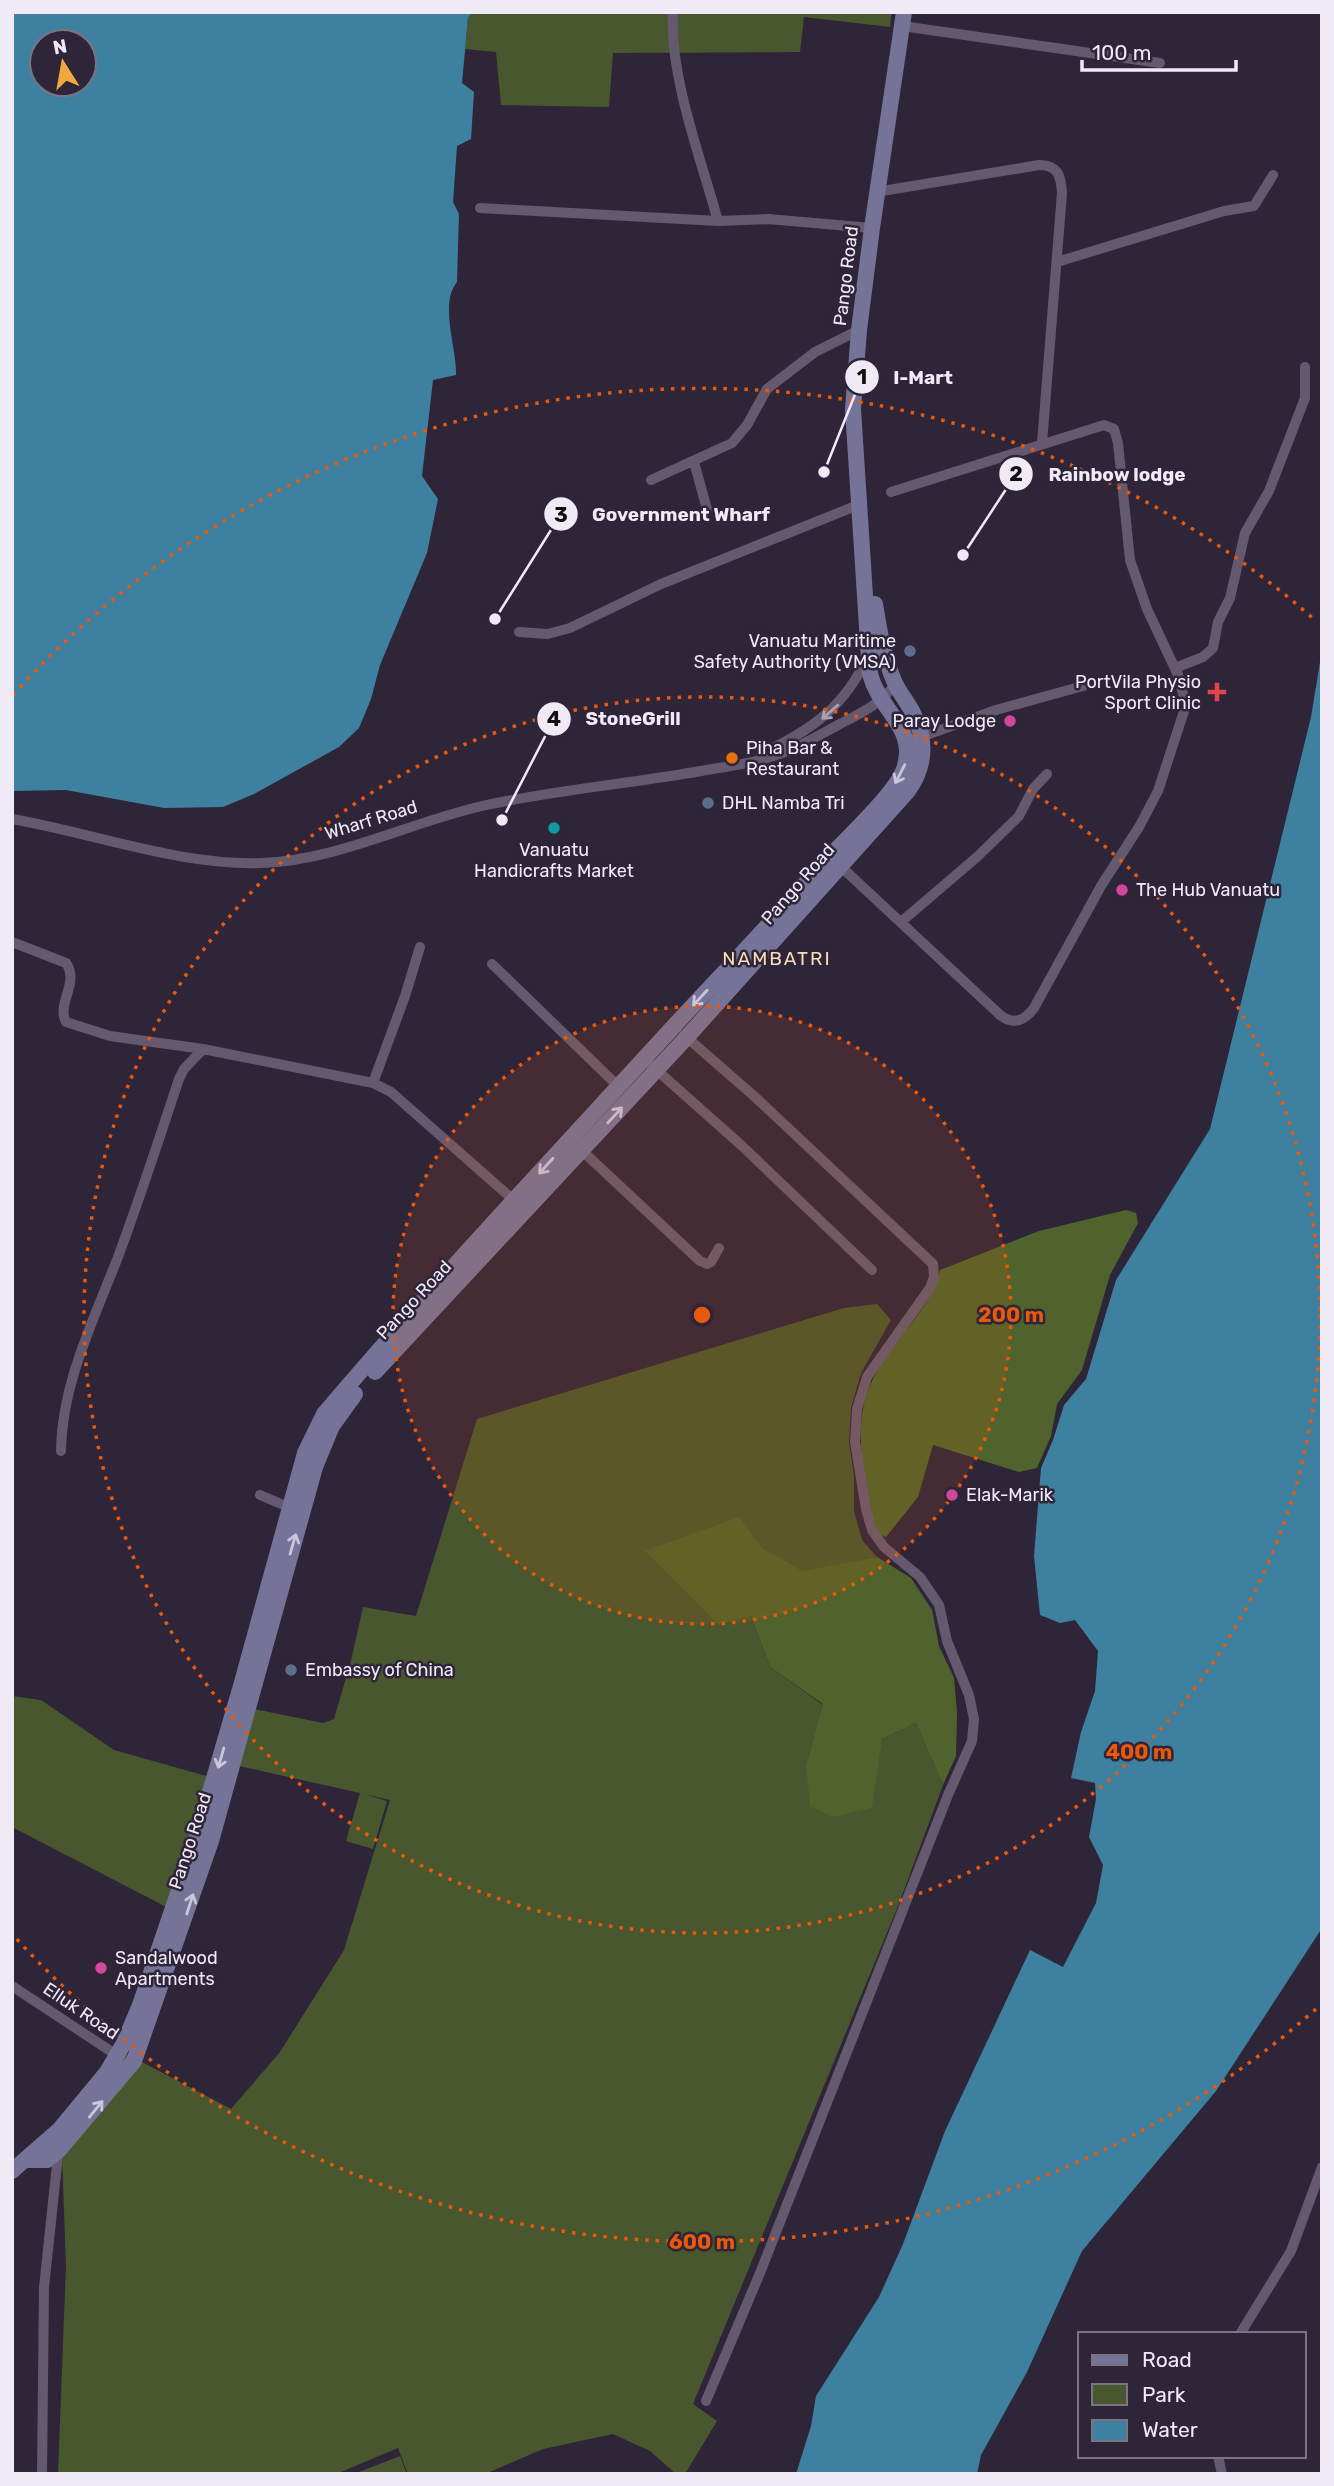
<svg xmlns="http://www.w3.org/2000/svg" width="1334" height="2486" viewBox="0 0 1334 2486" font-family="Rubik,sans-serif">
<style>
.green{fill:#49572e}
.forest{fill:#50632c}
.water{fill:#3e809f;fill-rule:evenodd}
.lines{fill:none;stroke-linecap:round;stroke-linejoin:round}
.street{stroke:#655970;stroke-width:10}
.secondary{stroke:#757498;stroke-width:16}
.oneway{stroke:#aaa2b4}
.oneway2{stroke:#cbc7da}
.ring{fill:none;stroke:#e8590c;stroke-width:3.5;stroke-dasharray:3.5 7}
.service-dot{fill:#5c6f8a;stroke:#2f2539;stroke-width:2.5}
.health-dot{fill:#e0444e;stroke:#2f2539;stroke-width:2.5}
.hotel-dot{fill:#d1479c;stroke:#2f2539;stroke-width:2.5}
.food-dot{fill:#e8710a;stroke:#2f2539;stroke-width:2.5}
.culture-dot{fill:#0f9aa8;stroke:#2f2539;stroke-width:2.5}
.labels{text-anchor:middle;dominant-baseline:central;stroke-width:5;stroke-linejoin:round;paint-order:stroke}
.street-label{font-size:18px;fill:#f0eaf7;stroke:#2f2539}
.poi-label{font-size:18px;fill:#f0eaf7;stroke:#2f2539;text-anchor:start}
.neighbourhood-label{font-size:19px;letter-spacing:2px;fill:#faddb6;stroke:#2f2539}
.centre{fill:#e8590c;stroke:#2f2539;stroke-width:3.5}
.ring-label{font-size:21px;text-anchor:middle;font-weight:bold;fill:#e8590c;stroke:#2f2539;stroke-width:5;stroke-linejoin:round;paint-order:stroke}
.leader{fill:none;stroke:#f0eaf7;stroke-width:2.5}
.callout-dot{fill:#f0eaf7;stroke:#2f2539;stroke-width:2.5}
.mark-label{font-size:21px;text-anchor:middle;font-weight:bold;fill:#111}
.callout-label{font-size:19px;text-anchor:middle;font-weight:bold;fill:#f0eaf7;stroke:#2f2539;stroke-width:5;stroke-linejoin:round;paint-order:stroke}
</style>
<rect width="100%" height="100%" fill="#2f2539"/>
<path class="green" d="M 472,12 L 892,12 L 890,27 L 804,17 L 800,52 L 613,53 L 609,107 L 501,105 L 496,52 L 465,49 L 468,18 Z
M 877,1304 L 891,1320 L 861,1373 L 851,1408 L 849,1442 L 854,1476 L 854,1511 L 862,1540 L 877,1557 L 802,1572 L 763,1548 L 739,1518 L 751,1616 L 770,1667 L 823,1705 L 806,1765 L 882,1739 L 916,1723 L 943,1785 L 898,1906 L 693,2404 L 717,2421 L 685,2474 L 676,2474 L 650,2451 L 613,2434 L 543,2449 L 485,2474 L 408,2474 L 398,2448 L 336,2474 L 58,2474 L 66,2265 L 61,2129 L 125,2053 L 231,2109 L 280,2052 L 344,1950 L 390,1800 L 364,1794 L 387,1801 L 373,1849 L 346,1841 L 360,1793 L 239,1766 L 254,1709 L 323,1723 L 334,1719 L 351,1661 L 363,1607 L 416,1616 L 477,1419 L 844,1308 Z
M 12,1696 L 41,1700 L 114,1750 L 217,1779 L 176,1912 L 12,1827 Z
M 400,2456 L 407,2474 L 354,2474 Z"/>
<path class="forest" d="M 1126,1210 L 1136,1213 L 1138,1223 L 1110,1275 L 1082,1370 L 1057,1404 L 1051,1436 L 1037,1468 L 1019,1472 L 933,1445 L 918,1497 L 886,1537 L 876,1533 C 866,1485 849,1426 873,1379 C 880,1365 891,1352 900,1339 C 917,1315 933,1299 940,1270 L 1039,1231 Z
M 739,1517 L 763,1548 L 802,1571 L 877,1557 L 911,1578 L 932,1610 L 939,1646 L 954,1678 L 957,1713 L 956,1756 L 943,1785 L 916,1723 L 882,1739 L 872,1808 L 832,1817 L 810,1806 L 806,1765 L 823,1704 L 770,1667 L 751,1616 L 718,1624 L 645,1551 Z"/>
<path class="water" d="M 12,12 L 472,12 L 468,18 L 462,83 L 474,92 L 471,139 L 457,146 L 453,202 L 459,214 L 457,282 C 439,304 457,349 456,375 L 433,380 L 422,476 L 438,499 L 427,553 L 380,665 L 371,699 L 359,728 L 339,747 L 254,794 L 223,807 L 164,808 L 66,790 L 12,791 ZM 84,42 L 84,84 L 42,84 L 42,42 Z
M 1322,650 L 1322,1928 L 1216,2091 L 1082,2251 L 1027,2372 L 981,2455 L 977,2474 L 796,2474 L 811,2426 L 816,2396 L 879,2297 L 903,2244 L 945,2131 L 1030,1950 L 1063,1967 L 1096,1903 L 1103,1865 L 1089,1837 L 1096,1799 L 1095,1783 L 1071,1778 L 1081,1732 L 1095,1691 L 1098,1651 L 1075,1620 L 1060,1623 L 1040,1615 L 1034,1556 L 1041,1468 L 1053,1440 L 1064,1405 L 1086,1379 L 1116,1280 L 1210,1129 L 1311,717 Z"/>
<g class="lines">
<path class="street" d="M 673,12 C 669,75 701,159 718,221
M 902,26 L 1160,63
M 876,192 L 1039,165 C 1058,165 1061,176 1062,193 L 1042,443
M 480,208 L 718,221 L 768,219 L 872,228
M 1057,262 L 1224,211 L 1254,206 L 1273,175
M 694,462 L 707,509
M 651,480 L 732,443 L 747,425 L 767,389 L 815,352 L 859,330
M 519,632 L 548,634 L 570,628 L 661,584 L 858,505
M 1175,668 L 1203,657 L 1213,648 L 1218,622 L 1230,598 L 1245,533 L 1269,491 L 1305,398 L 1305,367
M 915,739 L 996,710 L 1083,686
M 765,752 C 813,729 845,706 868,656
M 12,819 C 93,833 180,866 262,863 C 338,860 408,823 482,806 C 554,790 628,784 701,771 C 722,767 743,765 764,759 C 791,752 816,737 840,724 C 861,713 881,704 895,684
M 837,863 L 1000,1015 C 1014,1026 1025,1020 1034,1008 L 1101,886 L 1139,827 L 1158,791 L 1186,705 L 1178,675 L 1147,609 L 1130,560 L 1118,443 L 1114,429 L 1104,425 L 891,492
M 901,922 L 977,857 L 1019,816 L 1033,789 L 1047,774
M 12,942 L 66,963 C 80,982 56,1004 66,1022 L 110,1036 L 203,1049 L 373,1083 L 391,1092 L 518,1204
M 492,964 L 619,1087
M 684,1035 L 754,1096 L 933,1264 L 934,1277 L 930,1288 L 867,1377 L 857,1409 L 855,1442 L 866,1509 L 872,1530 L 884,1547 L 920,1577 L 939,1605 L 947,1641 L 969,1695 L 974,1719 L 972,1741 L 948,1795 L 760,2273 L 706,2401
M 652,1066 L 741,1145 L 872,1270
M 373,1083 L 405,996 L 420,947
M 577,1146 L 700,1261 L 707,1264 L 711,1262 L 719,1248
M 61,1451 C 62,1383 94,1319 118,1257 C 140,1198 159,1139 179,1079 L 184,1069 L 203,1049
M 260,1495 L 293,1509
M 12,1986 L 121,2058
M 1240,2334 L 1291,2251 L 1322,2167
M 1218,2456 L 1222,2474
M 42,2474 L 44,2287 L 59,2146"/>
<path class="secondary" d="M 375,1372 L 687,1037 L 908,791 C 925,767 927,742 914,715 C 909,704 900,694 895,683 C 884,659 879,629 875,604
M 26,2160 L 47,2160 L 59,2150 L 134,2061 L 211,1841 L 315,1467 L 332,1426 L 355,1394
M 12,2171 L 59,2130 L 107,2072 L 124,2043 L 140,2005 L 196,1840 L 241,1686 L 305,1453 L 324,1414 C 437,1281 557,1154 675,1025 C 723,973 772,923 818,869 C 838,846 895,795 904,769 C 918,728 880,712 870,674 L 853,409 L 859,330 L 872,228 L 904,12"/>
</g>
<defs><path id="oneway-shaft" d="M-6 0H5M1.5-3L5.5 0L1.5 3" fill="none" stroke-width="1.6" stroke-linecap="round" stroke-linejoin="round" transform="scale(1.75)"/></defs>
<use class="oneway" href="#oneway-shaft" transform="translate(830 712) rotate(139)"/>
<g class="oneway2">
<use href="#oneway-shaft" transform="translate(900 774) rotate(117)"/>
<use href="#oneway-shaft" transform="translate(700 998) rotate(133)"/>
<use href="#oneway-shaft" transform="translate(615 1115) rotate(-47)"/>
<use href="#oneway-shaft" transform="translate(546 1166) rotate(132)"/>
<use href="#oneway-shaft" transform="translate(293 1544) rotate(-74)"/>
<use href="#oneway-shaft" transform="translate(221 1758) rotate(106)"/>
<use href="#oneway-shaft" transform="translate(190 1904) rotate(-72)"/>
<use href="#oneway-shaft" transform="translate(96 2109) rotate(-51)"/>
</g>
<circle cx="702" cy="1315" r="309" fill="#e8590c" fill-opacity=".12"/>
<g class="ring">
<circle cx="702" cy="1315" r="309"/>
<circle cx="702" cy="1315" r="618"/>
<path d="M1316 2009A927 927 0 0 1 13 1935M13 695A927 927 0 0 1 1316 621"/>
</g>
<g class="service-dot">
<circle cx="910" cy="651" r="7"/>
<circle cx="708" cy="803" r="7"/>
<circle cx="291" cy="1670" r="7"/>
</g>
<path class="health-dot" d="M1213.5 681.5h7v7h7v7h-7v7h-7v-7h-7v-7h7z"/>
<g class="hotel-dot">
<circle cx="1010" cy="721" r="7"/>
<circle cx="1122" cy="890" r="7"/>
<circle cx="952" cy="1495" r="7"/>
<circle cx="101" cy="1968" r="7"/>
</g>
<circle class="food-dot" cx="732" cy="758" r="7"/>
<circle class="culture-dot" cx="554" cy="828" r="7"/>
<g class="labels">
<g class="street-label">
<text transform="translate(846 276) rotate(-83)">Pango Road</text>
<text transform="translate(371 820) rotate(-17)">Wharf Road</text>
<text transform="translate(798 884) rotate(-49)">Pango Road</text>
<text transform="translate(414 1300) rotate(-47)">Pango Road</text>
<text transform="translate(190 1841) rotate(-72)">Pango Road</text>
<text transform="translate(81 2011) rotate(34)">Elluk Road</text>
</g>
<g class="poi-label">
<text x="896" y="641" text-anchor="end">Vanuatu Maritime<tspan x="896" dy="21">Safety Authority (VMSA)</tspan></text>
<text x="1201" y="682" text-anchor="end">PortVila Physio<tspan x="1201" dy="21">Sport Clinic</tspan></text>
<text x="996" y="721" text-anchor="end">Paray Lodge</text>
<text x="746" y="748">Piha Bar &amp;<tspan x="746" dy="21">Restaurant</tspan></text>
<text x="722" y="803">DHL Namba Tri</text>
<text x="554" y="850" text-anchor="middle">Vanuatu<tspan x="554" dy="21">Handicrafts Market</tspan></text>
<text x="1136" y="890">The Hub Vanuatu</text>
<text x="966" y="1495">Elak-Marik</text>
<text x="305" y="1670">Embassy of China</text>
<text x="115" y="1958">Sandalwood<tspan x="115" dy="21">Apartments</tspan></text>
</g>
<g class="neighbourhood-label">
<text x="777" y="958">NAMBATRI</text>
</g>
</g>
<circle cx="702" cy="1315" r="10" class="centre"/>
<g class="ring-label">
<text x="1011" y="1322">200 m</text>
<text x="1139" y="1759">400 m</text>
<text x="702" y="2249">600 m</text>
</g>
<path class="leader" d="M824 472L862 377M963 555L1016 474M495 619L561 514M502 820L554 719"/>
<g class="callout-dot">
<circle cx="824" cy="472" r="7"/>
<circle cx="963" cy="555" r="7"/>
<circle cx="495" cy="619" r="7"/>
<circle cx="502" cy="820" r="7"/>
<circle cx="862" cy="377" r="18"/>
<circle cx="1016" cy="474" r="18"/>
<circle cx="561" cy="514" r="18"/>
<circle cx="554" cy="719" r="18"/>
</g>
<g class="mark-label">
<text x="862" y="384">1</text>
<text x="1016" y="481">2</text>
<text x="561" y="522">3</text>
<text x="554" y="726">4</text>
</g>
<g class="callout-label">
<text x="923" y="384">I-Mart</text>
<text x="1117" y="481">Rainbow lodge</text>
<text x="681" y="521">Government Wharf</text>
<text x="633" y="725">StoneGrill</text>
</g>
<rect width="1334" height="2486" fill="none" stroke="#f0eaf7" stroke-width="28"/>
<rect x="1078" y="2332" width="228" height="126" fill="#2f2539" stroke="#7c7485" stroke-width="2"/>
<rect x="1092" y="2355" width="35" height="10" fill="#757498" stroke="#7c7485" stroke-width="2"/>
<text x="1142" y="2367" font-size="21" fill="#f0eaf7">Road</text>
<rect x="1092" y="2384" width="35" height="21" fill="#49572e" stroke="#7c7485" stroke-width="2"/>
<text x="1142" y="2402" font-size="21" fill="#f0eaf7">Park</text>
<rect x="1092" y="2420" width="35" height="21" fill="#3e809f" stroke="#7c7485" stroke-width="2"/>
<text x="1142" y="2437" font-size="21" fill="#f0eaf7">Water</text>
<g transform="translate(63 63) rotate(349)"><circle r="33" fill="#2f2539" stroke="#7c7485" stroke-width="2"/>
<path d="M0-5L12 26L0 18L-12 26Z" fill="#eea83c"/>
<text y="-10" font-size="19" font-weight="bold" text-anchor="middle" fill="#f0eaf7">N</text>
</g>
<path d="M1082 60v10h154v-10" fill="none" stroke="#f0eaf7" stroke-width="3.5"/>
<text x="1092" y="60" font-size="21" fill="#f0eaf7" stroke="#2f2539" stroke-width="5" paint-order="stroke">100 m</text>
</svg>
